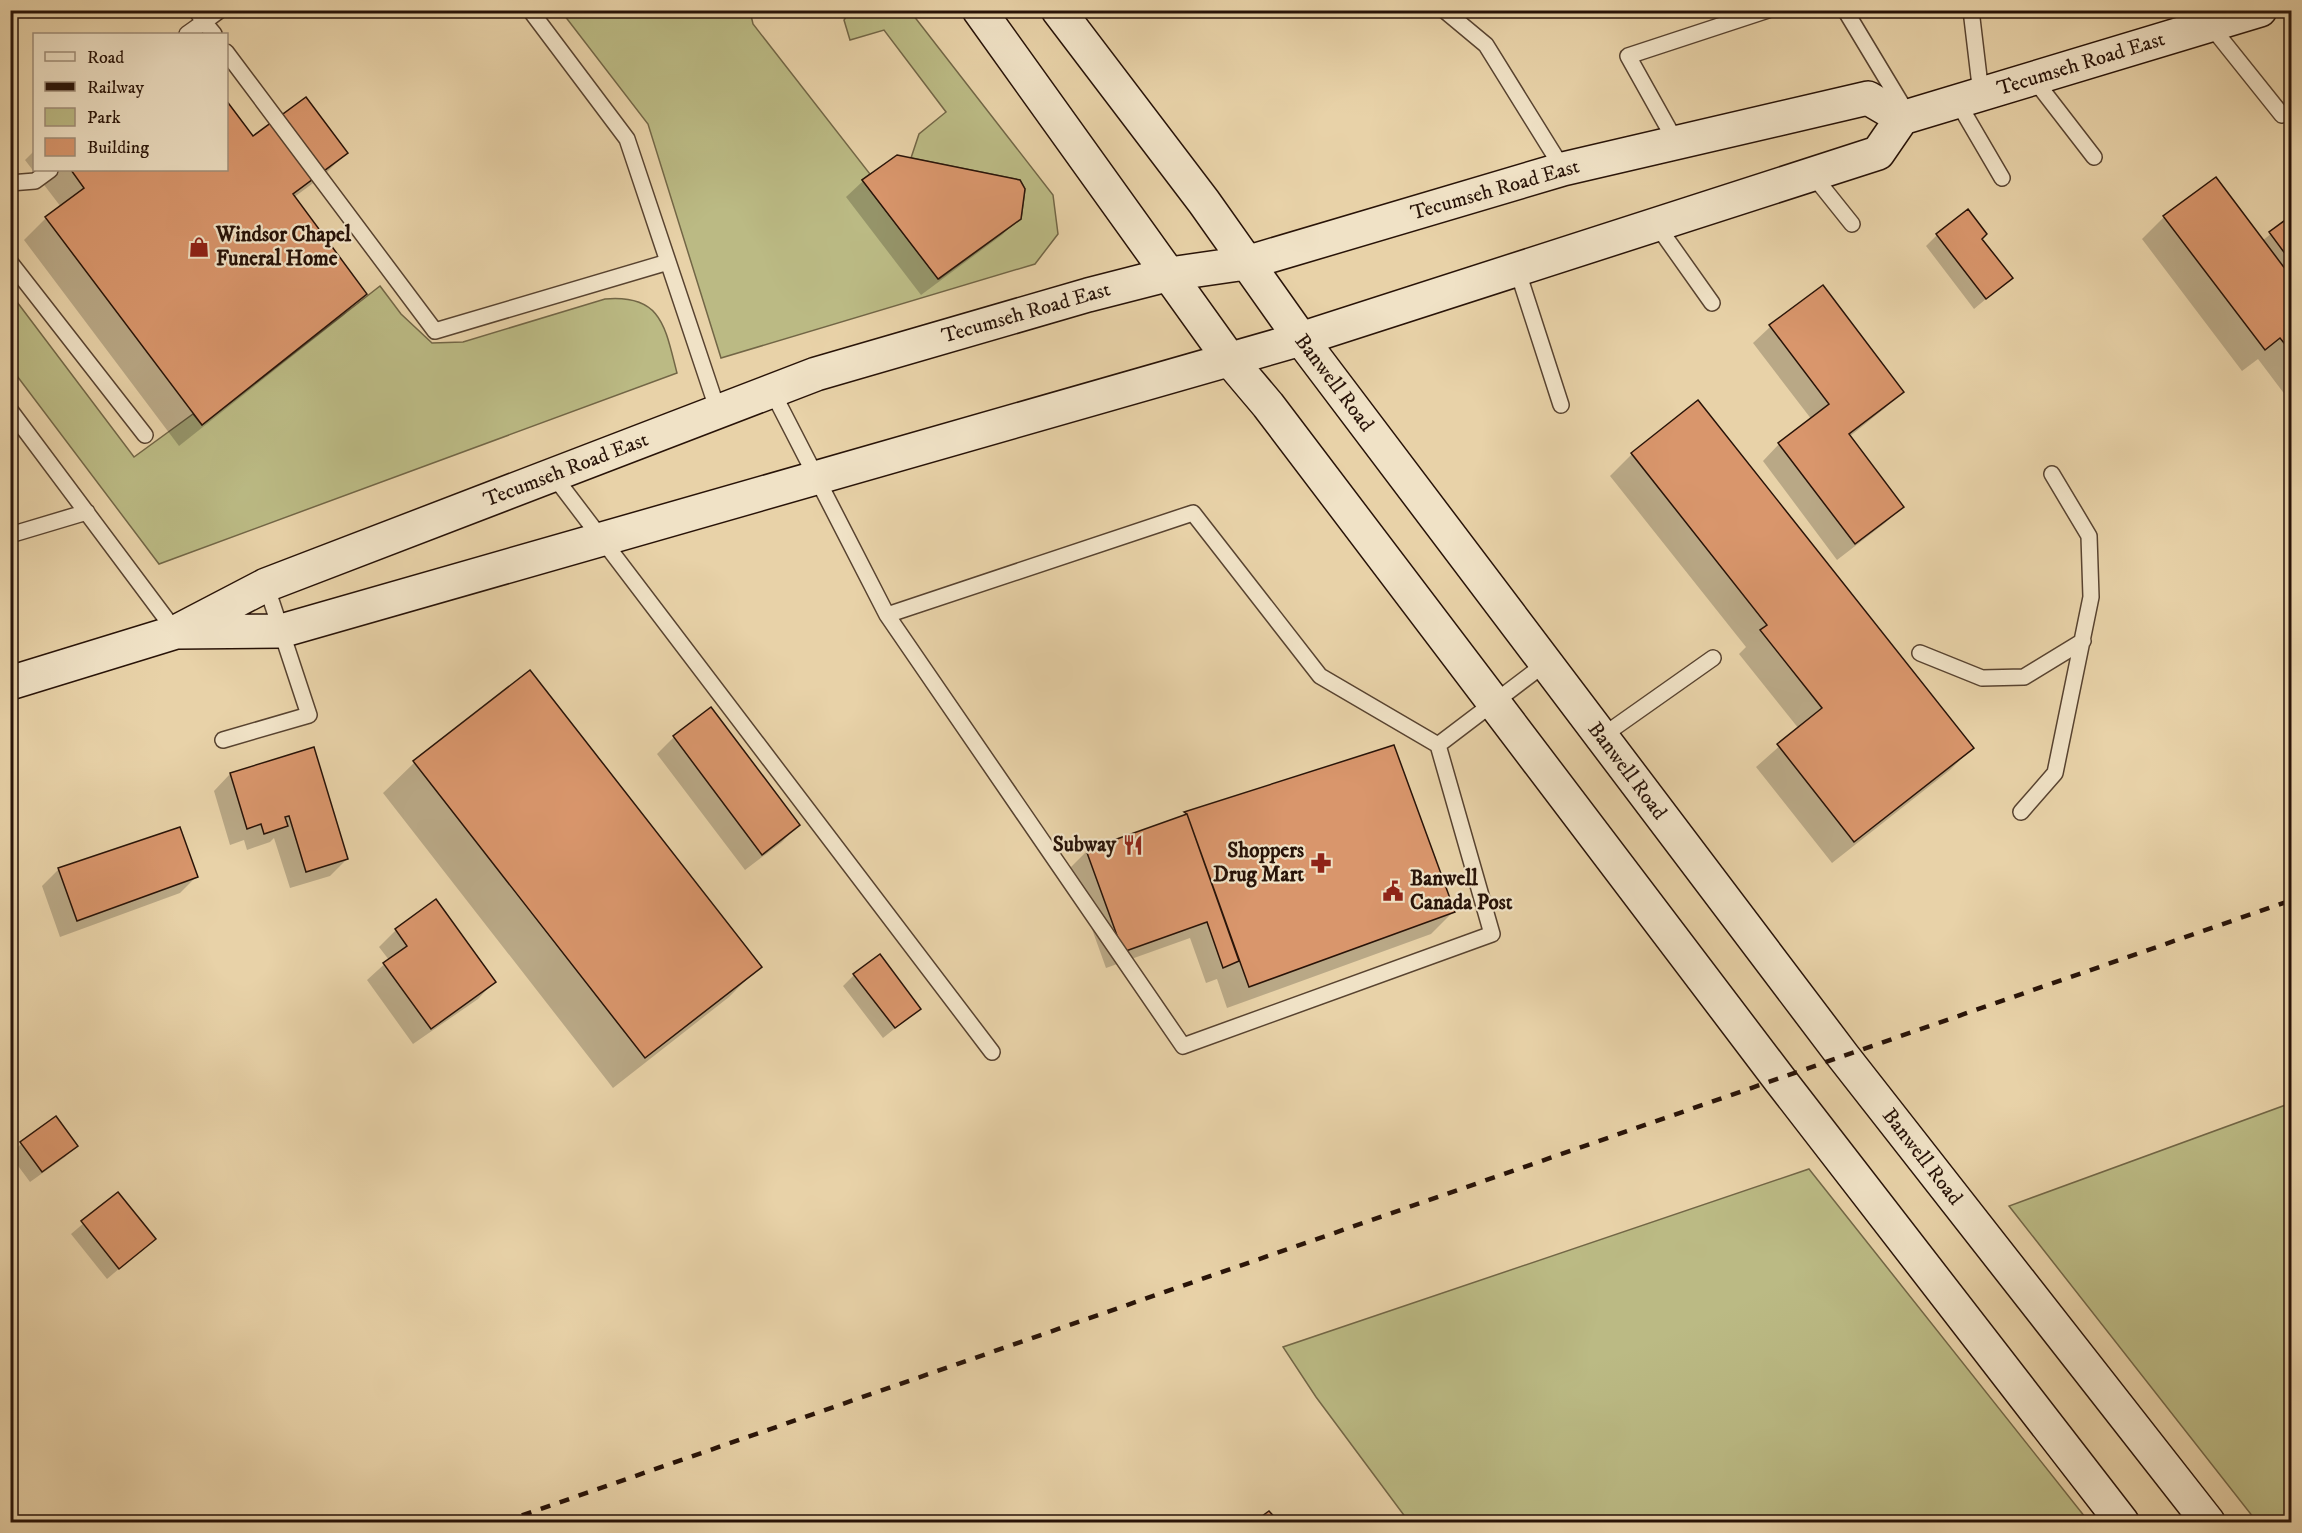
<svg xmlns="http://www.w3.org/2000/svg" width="2302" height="1533" viewBox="0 0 2302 1533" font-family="'IM FELL DW Pica',serif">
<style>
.green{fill:#bbba84;stroke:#726646;stroke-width:1.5}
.shadow{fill:#0003}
.building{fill:#d9966c;stroke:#281308;stroke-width:1.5}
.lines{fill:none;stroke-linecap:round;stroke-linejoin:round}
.service-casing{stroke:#584330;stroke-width:18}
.secondary-casing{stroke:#281308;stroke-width:36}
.service{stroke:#f0e2c6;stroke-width:15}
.secondary{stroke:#f0e2c6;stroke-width:33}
.rail{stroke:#281308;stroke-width:4.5;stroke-dasharray:10 10;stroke-linecap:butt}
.labels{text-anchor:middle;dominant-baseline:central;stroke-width:4.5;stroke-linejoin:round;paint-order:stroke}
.street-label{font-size:21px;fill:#281308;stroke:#f0e2c6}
.poi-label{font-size:21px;font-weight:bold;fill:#281308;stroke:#f0e2c6;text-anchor:start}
</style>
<rect width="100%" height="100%" fill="#e8d2a8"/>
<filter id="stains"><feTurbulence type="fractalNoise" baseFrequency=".00333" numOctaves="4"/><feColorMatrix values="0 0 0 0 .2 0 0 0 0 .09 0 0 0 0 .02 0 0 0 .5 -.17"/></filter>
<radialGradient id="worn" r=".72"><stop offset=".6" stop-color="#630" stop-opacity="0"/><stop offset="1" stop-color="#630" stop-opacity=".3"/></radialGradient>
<path class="green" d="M 561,11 L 750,11 L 753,24 L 870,174 L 862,180 L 939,279 L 1021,219 L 1025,189 L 1020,180 L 911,158 L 919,134 L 946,112 L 884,30 L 850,40 L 844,20 L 850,11 L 910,11 L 1053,195 L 1058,234 L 1035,264 L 721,358 L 648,124 Z
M 380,286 L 401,314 L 432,343 L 463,342 L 605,299 C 662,294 665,327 677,373 L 159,564 L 11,368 L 11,294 L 134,457 L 193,414 L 202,425 Z
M 2291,1103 L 2291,1522 L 2257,1522 L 2009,1206 Z
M 1809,1169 L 2089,1522 L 1409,1522 L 1316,1397 L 1283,1347 Z"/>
<path class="shadow" d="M 253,138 L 346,153 L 324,175 L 293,198 L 365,294 L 343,316 L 179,446 L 24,240 L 46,218 L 61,207 L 25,160 L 34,151 L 34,170 L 226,170 Z
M 863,181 L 1019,218 L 1002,235 L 921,295 L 846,197 Z
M 2164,217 L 2262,241 L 2292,217 L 2292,404 L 2258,359 L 2242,371 L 2142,239 Z
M 1937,235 L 1980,239 L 2011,278 L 1974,309 L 1926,246 Z
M 1822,287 L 1902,392 L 1885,408 L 1849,437 L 1902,507 L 1885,523 L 1837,560 L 1763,461 L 1779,444 L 1812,420 L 1753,343 L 1770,327 Z
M 1632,454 L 1972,748 L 1950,770 L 1832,863 L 1756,767 L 1799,729 L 1739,654 L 1746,647 L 1610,476 Z
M 530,672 L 760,966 L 729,997 L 613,1088 L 383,793 L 414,763 Z
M 711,709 L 798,825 L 782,842 L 745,870 L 657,754 L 674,737 Z
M 1393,747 L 1453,912 L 1431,934 L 1227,1008 L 1217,979 L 1206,983 L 1190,938 L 1106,968 L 1070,868 L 1087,851 L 1181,817 L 1185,814 Z
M 313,749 L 347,859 L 330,876 L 290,888 L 274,838 L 270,842 L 247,850 L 244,840 L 230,845 L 214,791 L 230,774 Z
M 59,869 L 197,876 L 180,893 L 60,937 L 42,886 Z
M 436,901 L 494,982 L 478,999 L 413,1044 L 367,980 L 389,960 L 379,947 L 396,930 Z
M 854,975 L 919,1009 L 883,1038 L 843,986 Z
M 21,1144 L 76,1146 L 65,1157 L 30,1182 L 10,1155 Z
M 118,1194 L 154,1239 L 107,1279 L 71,1234 Z"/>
<path class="building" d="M 306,97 L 348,153 L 293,194 L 367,294 L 202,425 L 45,217 L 84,188 L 71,170 L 226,170 L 226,100 L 253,136 Z
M 897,155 L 1020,180 L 1025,189 L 1021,219 L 938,279 L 862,180 Z
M 2216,177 L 2292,278 L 2292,353 L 2280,338 L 2265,350 L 2163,216 Z
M 1968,209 L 1987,234 L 1982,239 L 2013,278 L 1986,299 L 1936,234 Z
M 2292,215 L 2292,263 L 2269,232 Z
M 1823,285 L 1904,392 L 1849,434 L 1904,507 L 1855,544 L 1778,443 L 1829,404 L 1769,325 Z
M 1698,400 L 1974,748 L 1854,842 L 1777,744 L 1822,708 L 1760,630 L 1767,625 L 1631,453 Z
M 530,670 L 762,967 L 645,1058 L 413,761 Z
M 711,707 L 800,825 L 762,855 L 673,736 Z
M 1394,745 L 1455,912 L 1249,987 L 1187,814 L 1184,812 Z
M 314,747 L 348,859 L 306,872 L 289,816 L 285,817 L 288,826 L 264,834 L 261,824 L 247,829 L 230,773 Z
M 1187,814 L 1239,961 L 1223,968 L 1207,922 L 1123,952 L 1086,850 Z
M 180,827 L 198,877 L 77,921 L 58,868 Z
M 436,899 L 496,982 L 431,1029 L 383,963 L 407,946 L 395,929 Z
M 880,954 L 921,1009 L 895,1028 L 853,974 Z
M 56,1116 L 78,1146 L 42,1172 L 20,1142 Z
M 118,1192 L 156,1239 L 119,1269 L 81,1221 Z
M 1269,1511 L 1279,1522 L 1254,1522 Z"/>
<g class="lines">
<g class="service-casing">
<path id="service" d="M 196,10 L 204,22 L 220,10
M 530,10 L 627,139 L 718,411
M 1444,10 L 1486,45 L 1563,169
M 1845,10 L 1907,113
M 1971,10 L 1981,94
M 2210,25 L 2282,115
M 187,34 L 204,22 L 214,34
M 226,52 L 435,331 L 668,262
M 2033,78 L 2094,157
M 1957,101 L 2002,178
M 1676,142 L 1628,56 L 1768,10
M 1812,174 L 1852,224
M 10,183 L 35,181 L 50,170
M 1656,224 L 1712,303
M 10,262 L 145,435
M 1517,269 L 1561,405
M 772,391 L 887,615 L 1183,1046 L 1492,934 L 1438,745
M 10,410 L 176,632
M 553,475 L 992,1052
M 10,535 L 87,512
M 887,615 L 1193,513 L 1320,676 L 1438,745 L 1546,663
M 1920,653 L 1982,678 L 2024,677 L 2083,641
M 1601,737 L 1713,658
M 223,740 L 309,715 L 266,585
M 2021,812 L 2055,773 L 2091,597 L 2089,536 L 2052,474"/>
</g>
<g class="secondary-casing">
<path id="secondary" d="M 979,10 L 1230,360 L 1268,405 L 1780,1080 L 2122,1522
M 1058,10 L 1204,202 L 1301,339 L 1843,1056 L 2208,1522
M 176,632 L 281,631 L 1301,339 L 1878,153 L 1902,118 L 2260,10
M 10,683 L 176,632 L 266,585 L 816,374 L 1088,295 L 1170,274 L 1246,263 L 1563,169 L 1868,98 L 1902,118"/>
</g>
<use href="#service" class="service"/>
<use href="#secondary" class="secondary"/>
<path class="rail" d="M 503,1522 L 2292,900"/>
</g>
<defs>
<g id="shop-bare" transform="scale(1.62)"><path d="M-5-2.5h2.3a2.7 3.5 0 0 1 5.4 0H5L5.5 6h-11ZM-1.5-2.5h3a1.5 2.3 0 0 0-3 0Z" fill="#8f2418" stroke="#f0e2c6" stroke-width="2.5" paint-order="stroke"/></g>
<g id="restaurant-bare" transform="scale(1.62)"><path d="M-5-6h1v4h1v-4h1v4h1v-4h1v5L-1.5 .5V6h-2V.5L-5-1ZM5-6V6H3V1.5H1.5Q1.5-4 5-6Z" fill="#8f2418" stroke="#f0e2c6" stroke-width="2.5" paint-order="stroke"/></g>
<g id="pharmacy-bare" transform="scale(1.62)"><path d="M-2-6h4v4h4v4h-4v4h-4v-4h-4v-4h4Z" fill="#8f2418" stroke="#f0e2c6" stroke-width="2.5" paint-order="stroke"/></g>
<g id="civic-bare" transform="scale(1.62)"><path d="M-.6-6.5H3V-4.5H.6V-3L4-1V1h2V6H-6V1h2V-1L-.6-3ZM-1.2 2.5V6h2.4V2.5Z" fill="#8f2418" stroke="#f0e2c6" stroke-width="2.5" paint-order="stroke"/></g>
</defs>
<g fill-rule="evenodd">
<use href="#shop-bare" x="199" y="247"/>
<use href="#restaurant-bare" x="1133" y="845"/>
<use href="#pharmacy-bare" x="1321" y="863"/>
<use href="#civic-bare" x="1393" y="891"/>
</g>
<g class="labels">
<g class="street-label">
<text transform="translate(2081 64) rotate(-17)">Tecumseh Road East</text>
<text transform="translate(1495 190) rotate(-16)">Tecumseh Road East</text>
<text transform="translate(1026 313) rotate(-16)">Tecumseh Road East</text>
<text transform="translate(1334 383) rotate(53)">Banwell Road</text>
<text transform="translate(566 470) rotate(-21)">Tecumseh Road East</text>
<text transform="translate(1627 771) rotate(53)">Banwell Road</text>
<text transform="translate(1922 1157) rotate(52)">Banwell Road</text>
</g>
<g class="poi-label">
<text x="216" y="235">Windsor Chapel<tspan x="216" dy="24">Funeral Home</tspan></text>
<text x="1116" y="845" text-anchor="end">Subway</text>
<text x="1304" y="851" text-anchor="end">Shoppers<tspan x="1304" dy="24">Drug Mart</tspan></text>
<text x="1410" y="879">Banwell<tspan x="1410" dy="24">Canada Post</tspan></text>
</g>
</g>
<rect width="2302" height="1533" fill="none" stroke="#e8d2a8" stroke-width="36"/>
<rect x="12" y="12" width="2278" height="1509" fill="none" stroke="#281308" stroke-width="3"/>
<rect x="18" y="18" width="2266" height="1497" fill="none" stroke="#281308" stroke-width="1.5"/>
<rect x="33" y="33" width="195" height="138" fill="#f0e2c6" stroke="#a08f7a" stroke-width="1.5"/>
<rect x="45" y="52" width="30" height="9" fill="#f0e2c6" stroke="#a08f7a" stroke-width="1.5"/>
<text x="87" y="63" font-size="18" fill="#281308">Road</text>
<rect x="45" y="82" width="30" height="9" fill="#281308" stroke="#a08f7a" stroke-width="1.5"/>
<text x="87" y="93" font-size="18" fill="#281308">Railway</text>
<rect x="45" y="108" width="30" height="18" fill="#bbba84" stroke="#a08f7a" stroke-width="1.5"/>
<text x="87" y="123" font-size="18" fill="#281308">Park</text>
<rect x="45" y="138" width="30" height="18" fill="#d9966c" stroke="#a08f7a" stroke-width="1.5"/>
<text x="87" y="153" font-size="18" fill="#281308">Building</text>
<rect width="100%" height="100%" filter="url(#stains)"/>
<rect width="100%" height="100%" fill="url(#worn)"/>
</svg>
